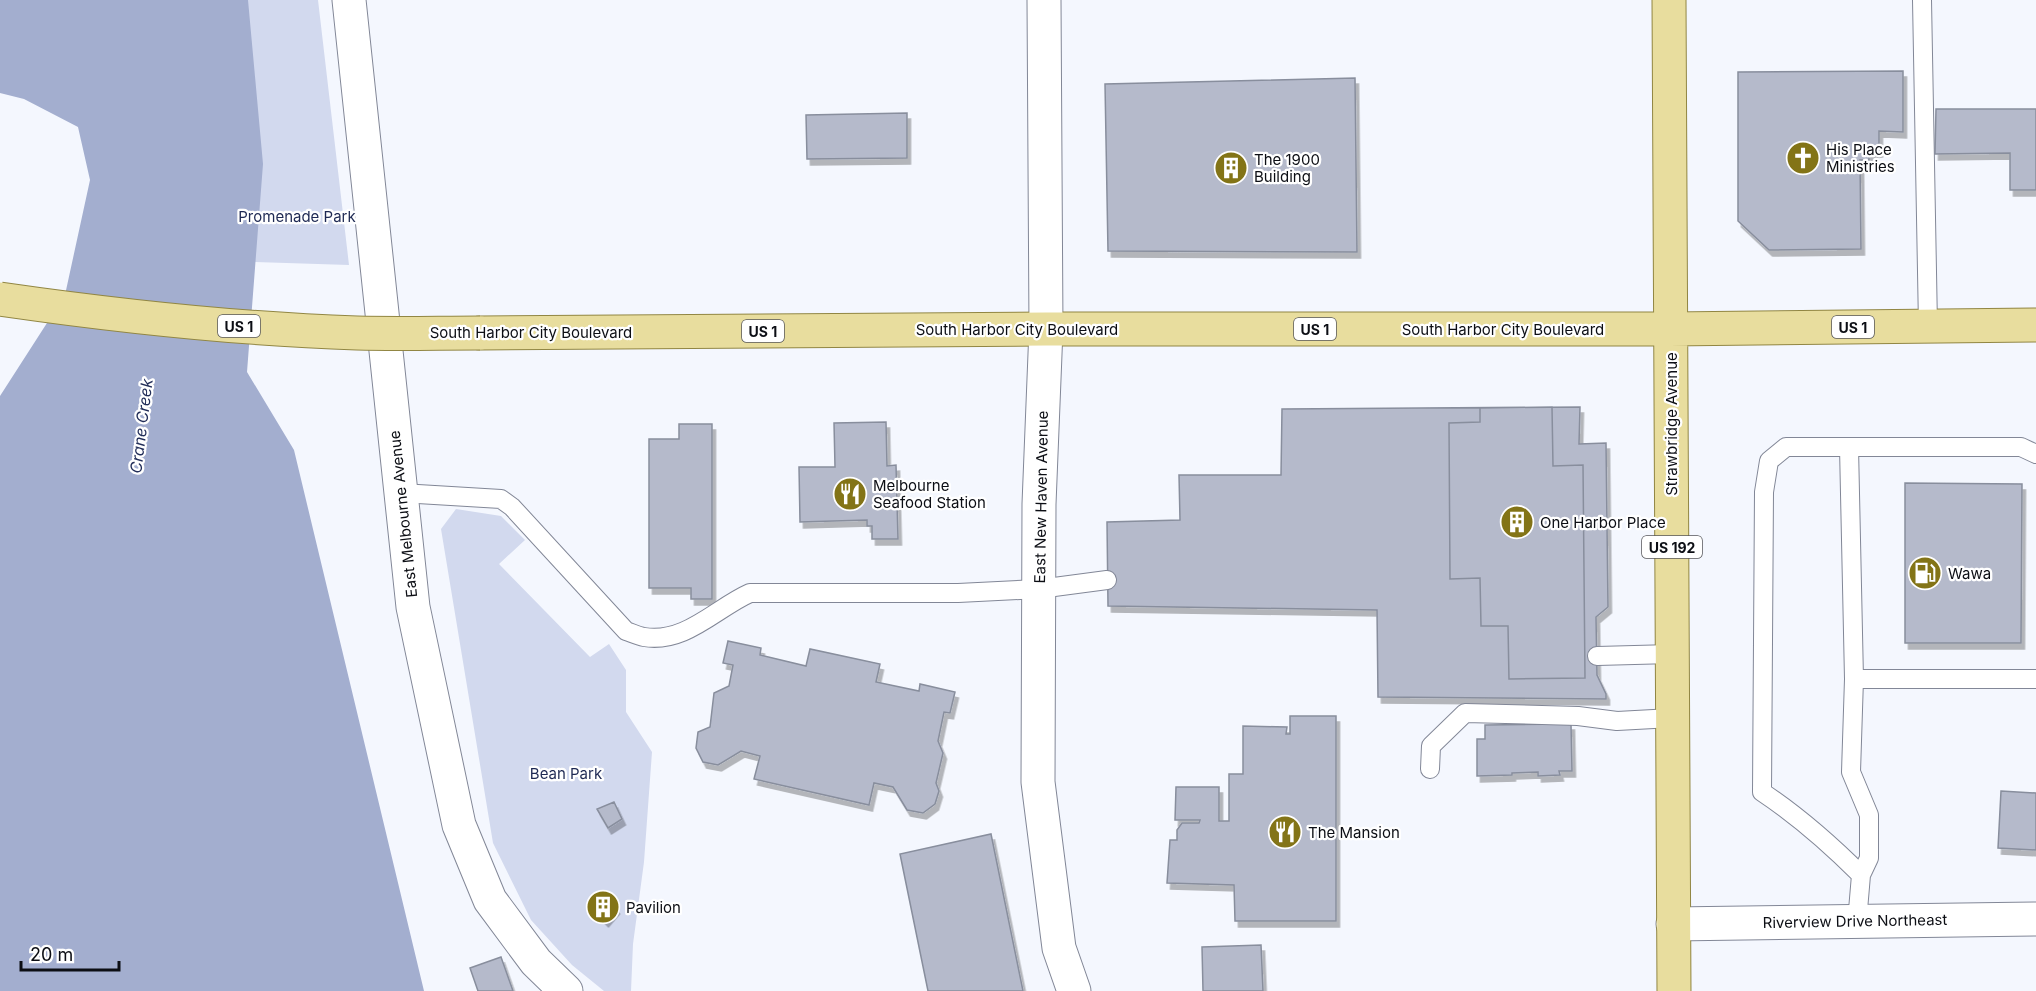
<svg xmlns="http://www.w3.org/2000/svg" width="2036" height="991" viewBox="0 0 2036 991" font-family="Inter,sans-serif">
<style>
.green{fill:#d2d9ee}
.water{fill:#a3aecf}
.building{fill:#b5bacb;stroke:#888e9d;stroke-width:1.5;filter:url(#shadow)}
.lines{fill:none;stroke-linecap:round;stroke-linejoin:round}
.service-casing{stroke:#828797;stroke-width:20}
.minor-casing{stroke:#828797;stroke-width:35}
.tertiary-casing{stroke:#828797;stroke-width:35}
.primary-casing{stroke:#918643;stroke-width:35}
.service{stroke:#fff;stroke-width:18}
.minor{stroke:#fff;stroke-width:33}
.tertiary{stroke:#fff;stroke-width:33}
.primary{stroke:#e8dd9e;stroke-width:33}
.primary-bridge-casing{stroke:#918643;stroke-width:35;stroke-linecap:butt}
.primary-bridge{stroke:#e8dd9e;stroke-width:33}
.labels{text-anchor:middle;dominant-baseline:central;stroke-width:4.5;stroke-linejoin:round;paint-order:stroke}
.shield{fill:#fff;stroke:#55565a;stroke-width:1.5}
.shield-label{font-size:14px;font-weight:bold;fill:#0c0e14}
.poi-label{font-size:15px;fill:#0c0e14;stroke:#fff;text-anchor:start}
.park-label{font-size:15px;fill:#1e2953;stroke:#fff}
.street-label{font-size:15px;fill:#0c0e14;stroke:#fff}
.water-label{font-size:16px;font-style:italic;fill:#222e59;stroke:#fff}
</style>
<defs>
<filter id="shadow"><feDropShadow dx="3.5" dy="6" stdDeviation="0" flood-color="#0004"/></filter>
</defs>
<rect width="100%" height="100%" fill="#f4f7fe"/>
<path class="green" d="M 236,0 L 318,0 L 349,265 L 255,262 Z
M 456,509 L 501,516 L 525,540 L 499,564 L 590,657 L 609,644 L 626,670 L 626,712 L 652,752 L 644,862 L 633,944 L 631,991 L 604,991 L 572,965 L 531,920 L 493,843 L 441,529 Z"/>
<path class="water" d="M 0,0 L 248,0 L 263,164 L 247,372 L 294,450 L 424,991 L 0,991 L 0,396 L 65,295 L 90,180 L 78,127 L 24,99 L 0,93 Z"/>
<path class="building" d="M 1903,71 L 1903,132 L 1879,131 L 1879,151 L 1869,152 L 1869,160 L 1860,160 L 1861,249 L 1769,250 L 1738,221 L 1738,72 Z
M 1355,78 L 1357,252 L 1108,251 L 1105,84 Z
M 1936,109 L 2036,109 L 2036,190 L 2010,190 L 2010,153 L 1935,154 Z
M 907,113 L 907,158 L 807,159 L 806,115 Z
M 1552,407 L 1553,466 L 1583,465 L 1585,678 L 1509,679 L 1508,626 L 1481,626 L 1480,578 L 1450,579 L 1449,423 L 1480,422 L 1480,408 Z
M 1580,407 L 1579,444 L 1606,443 L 1608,607 L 1596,617 L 1597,675 L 1606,694 L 1606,699 L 1378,697 L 1377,610 L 1108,606 L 1107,522 L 1180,520 L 1179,475 L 1281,475 L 1282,409 Z
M 886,422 L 887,466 L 896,465 L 898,539 L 872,539 L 872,526 L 867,526 L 867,520 L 800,522 L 799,467 L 835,467 L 834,423 Z
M 679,424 L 712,424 L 712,599 L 691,599 L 691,588 L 649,588 L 649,439 L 679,439 Z
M 1905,483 L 2022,484 L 2021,643 L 1905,643 Z
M 728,641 L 761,648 L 760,655 L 806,666 L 810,649 L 880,664 L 876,682 L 919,691 L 920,684 L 955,692 L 950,713 L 944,712 L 938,741 L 943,753 L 936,783 L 939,791 L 935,804 L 923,813 L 907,810 L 893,787 L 874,783 L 869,805 L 754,779 L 760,756 L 741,751 L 718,765 L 703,762 L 696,748 L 698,732 L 710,727 L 714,693 L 729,686 L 733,665 L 723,663 Z
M 1290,716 L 1336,716 L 1336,921 L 1235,921 L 1234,885 L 1167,883 L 1170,840 L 1177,840 L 1177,830 L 1182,823 L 1199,823 L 1200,820 L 1175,820 L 1176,787 L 1219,787 L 1219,821 L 1229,821 L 1229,774 L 1243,774 L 1243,726 L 1287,727 L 1286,734 L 1290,734 Z
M 1571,724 L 1572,771 L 1559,771 L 1560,775 L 1538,776 L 1538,772 L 1512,773 L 1512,775 L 1477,776 L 1477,739 L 1485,739 L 1485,725 Z
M 2001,791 L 2036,793 L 2036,850 L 1998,848 Z
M 614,802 L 622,819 L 608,828 L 597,809 Z
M 991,834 L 1023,991 L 928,991 L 900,854 Z
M 602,893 L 616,908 L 605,921 L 590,906 Z
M 1261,945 L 1263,991 L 1203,991 L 1202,947 Z
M 501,957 L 513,991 L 478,991 L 470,968 Z"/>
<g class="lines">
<g class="service-casing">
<path id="service" d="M 1922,0 L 1928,326
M 1849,447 L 1854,679 L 1851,772 L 1869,815 L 1869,858 L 1861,875
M 401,493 L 501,499 L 512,507 L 626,631 C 632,633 638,636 644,637 C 685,644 716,608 750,593 L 958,593 L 1039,589 L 1107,580
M 1597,656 L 1672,654
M 1854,679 L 2036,679
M 1430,769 L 1431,746 L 1465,713 L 1578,716 L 1617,721 L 1672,718
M 1857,922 L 1861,875 C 1830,844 1798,816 1762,792 L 1764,492 L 1769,461 L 1786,447 L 2021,447 L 2036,454"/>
</g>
<g class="minor-casing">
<path id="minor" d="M 1673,924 L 2036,919"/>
</g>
<g class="tertiary-casing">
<path id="tertiary" d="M 349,0 L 413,607 L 459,825 L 490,900 L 536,962 L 566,991
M 1044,0 L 1046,329 L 1039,504 L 1038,782 L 1059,948 L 1074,991"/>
</g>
<g class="primary-casing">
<path id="primary" d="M 1669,0 L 1674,991
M 480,333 L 1046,329 L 1670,329 L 2036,325"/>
</g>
<use href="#service" class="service"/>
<use href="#minor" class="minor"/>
<use href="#tertiary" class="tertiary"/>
<use href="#primary" class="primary"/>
<g class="primary-bridge-casing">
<path id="primary-bridge" d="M 0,299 C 118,316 237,329 357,333 C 398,334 439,333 480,333"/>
</g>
<use href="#primary-bridge" class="primary-bridge"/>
</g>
<defs>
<g id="church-disc" transform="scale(1.725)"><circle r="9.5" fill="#837417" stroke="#fff"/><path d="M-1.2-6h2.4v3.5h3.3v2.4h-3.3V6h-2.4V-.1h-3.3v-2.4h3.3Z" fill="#fff"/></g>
<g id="building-disc" transform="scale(1.725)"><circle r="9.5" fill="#837417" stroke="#fff"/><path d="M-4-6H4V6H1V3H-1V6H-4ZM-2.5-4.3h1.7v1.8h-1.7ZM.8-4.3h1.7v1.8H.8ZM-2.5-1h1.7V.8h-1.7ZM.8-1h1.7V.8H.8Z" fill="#fff"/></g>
<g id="restaurant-disc" transform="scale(1.725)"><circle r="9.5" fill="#837417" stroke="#fff"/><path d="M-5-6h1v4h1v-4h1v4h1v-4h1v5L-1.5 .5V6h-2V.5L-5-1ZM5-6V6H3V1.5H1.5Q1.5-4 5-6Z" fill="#fff"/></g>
<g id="fuel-disc" transform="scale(1.725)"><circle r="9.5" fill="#837417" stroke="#fff"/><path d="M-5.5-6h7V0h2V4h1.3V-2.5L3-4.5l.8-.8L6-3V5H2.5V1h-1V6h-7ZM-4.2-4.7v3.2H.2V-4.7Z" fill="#fff"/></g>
</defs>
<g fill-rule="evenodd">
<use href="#church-disc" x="1803" y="158"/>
<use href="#building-disc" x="1231" y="168"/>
<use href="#restaurant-disc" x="850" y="494"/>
<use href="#building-disc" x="1517" y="522"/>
<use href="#fuel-disc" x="1925" y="573"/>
<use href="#restaurant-disc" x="1285" y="832"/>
<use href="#building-disc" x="603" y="907"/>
</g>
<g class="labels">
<g class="shield">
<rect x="218" y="315" width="42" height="22" rx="4.5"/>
<rect x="1832" y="316" width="42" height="22" rx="4.5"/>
<rect x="1294" y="318" width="42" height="22" rx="4.5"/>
<rect x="742" y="320" width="42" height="22" rx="4.5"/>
<rect x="1642" y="536" width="60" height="22" rx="4.5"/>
</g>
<g class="shield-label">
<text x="239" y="326">US 1</text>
<text x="1853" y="327">US 1</text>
<text x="1315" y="329">US 1</text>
<text x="763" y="331">US 1</text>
<text x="1672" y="547">US 192</text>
</g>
<g class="poi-label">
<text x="1826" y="149">His Place<tspan x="1826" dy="17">Ministries</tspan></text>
<text x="1254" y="159">The 1900<tspan x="1254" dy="17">Building</tspan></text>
<text x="873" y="485">Melbourne<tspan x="873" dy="17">Seafood Station</tspan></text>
<text x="1540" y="522">One Harbor Place</text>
<text x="1948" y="573">Wawa</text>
<text x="1308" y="832">The Mansion</text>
<text x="626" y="907">Pavilion</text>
</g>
<g class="park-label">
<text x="297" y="216">Promenade Park</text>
<text x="566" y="773">Bean Park</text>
</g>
<g class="street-label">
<text x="1017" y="329">South Harbor City Boulevard</text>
<text x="1503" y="329">South Harbor City Boulevard</text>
<text x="531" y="332">South Harbor City Boulevard</text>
<text transform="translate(1671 424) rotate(-90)">Strawbridge Avenue</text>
<text transform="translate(1041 497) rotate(-89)">East New Haven Avenue</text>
<text transform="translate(403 514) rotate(-96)">East Melbourne Avenue</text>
<text transform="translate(1855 921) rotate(-1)">Riverview Drive Northeast</text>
</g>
<g class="water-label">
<text transform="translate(141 426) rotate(-83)">Crane Creek</text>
</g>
</g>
<path d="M21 961v9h98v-9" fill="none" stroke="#0c0e14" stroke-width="3"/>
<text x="30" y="961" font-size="18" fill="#0c0e14" stroke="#ffffff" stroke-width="4.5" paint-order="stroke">20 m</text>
</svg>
